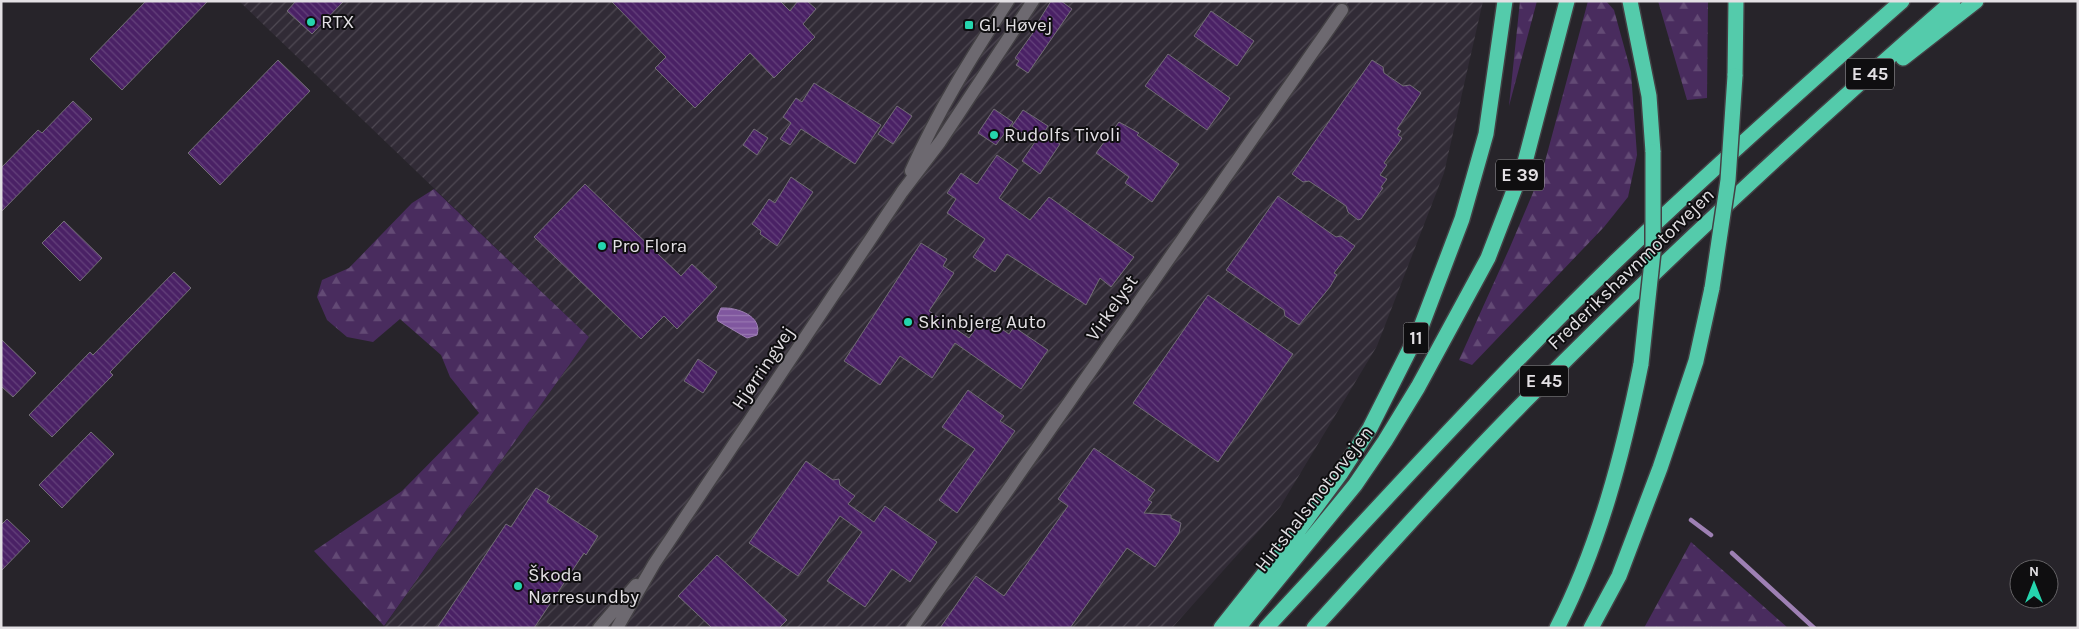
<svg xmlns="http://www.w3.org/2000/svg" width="2079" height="629" viewBox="0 0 2079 629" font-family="Karla,sans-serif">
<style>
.industrial{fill:url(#industrial-furrows)}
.forest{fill:url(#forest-firs)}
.water{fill:url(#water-rules);stroke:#9e80b4}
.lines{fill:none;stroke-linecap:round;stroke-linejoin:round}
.stream{stroke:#9e80b4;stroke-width:4.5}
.building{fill:url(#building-back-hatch);stroke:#726e75}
.minor-casing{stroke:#434044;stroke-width:15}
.secondary-casing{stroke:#434044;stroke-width:15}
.motorway-casing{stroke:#434044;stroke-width:18}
.minor{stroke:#6d6970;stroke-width:12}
.secondary{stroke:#6d6970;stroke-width:12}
.motorway{stroke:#54cbab;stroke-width:15}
.motorway-bridge-casing{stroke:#434044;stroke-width:18;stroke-linecap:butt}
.motorway-bridge{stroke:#54cbab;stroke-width:15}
.poi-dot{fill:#25d5ae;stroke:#0f0e10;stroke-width:2}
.labels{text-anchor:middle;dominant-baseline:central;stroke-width:4;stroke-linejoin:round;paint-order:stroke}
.shield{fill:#0f0e10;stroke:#a3a1a4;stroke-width:1}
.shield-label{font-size:18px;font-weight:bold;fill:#e3e0e4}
.poi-label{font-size:19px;fill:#e3e0e4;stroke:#0f0e10;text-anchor:start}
.street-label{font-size:19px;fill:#e3e0e4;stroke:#0f0e10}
</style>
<defs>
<pattern id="industrial-furrows" width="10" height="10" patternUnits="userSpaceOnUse" patternTransform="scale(1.25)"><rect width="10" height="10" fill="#312b36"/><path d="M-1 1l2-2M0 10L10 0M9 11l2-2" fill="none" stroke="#4f4953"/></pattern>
<pattern id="forest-firs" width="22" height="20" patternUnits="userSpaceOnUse" patternTransform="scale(1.25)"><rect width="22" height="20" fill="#492c5e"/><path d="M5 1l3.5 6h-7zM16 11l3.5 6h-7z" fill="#634a75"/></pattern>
<pattern id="water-rules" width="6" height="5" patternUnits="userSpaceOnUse" patternTransform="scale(1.25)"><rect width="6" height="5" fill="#80579f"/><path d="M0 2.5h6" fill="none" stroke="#9877b1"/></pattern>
<pattern id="building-back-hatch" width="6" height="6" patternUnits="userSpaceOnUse" patternTransform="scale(1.25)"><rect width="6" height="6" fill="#4a2165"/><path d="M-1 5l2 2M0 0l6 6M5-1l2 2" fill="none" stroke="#64417b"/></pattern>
</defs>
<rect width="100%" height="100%" fill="#27242a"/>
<path class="industrial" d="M 239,1 L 1483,1 L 1444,173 L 1377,346 L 1280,507 L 1172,628 L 383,628 L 589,337 Z"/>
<path class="forest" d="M 1520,1 L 1537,1 L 1509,106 Z
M 1588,1 L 1606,1 L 1614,10 L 1631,72 L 1637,155 L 1628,197 L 1604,227 L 1472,365 L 1459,360 L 1510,247 L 1543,169 Z
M 1658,1 L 1708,1 L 1707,98 L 1687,100 Z
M 434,189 L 589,337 L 384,626 L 314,551 L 402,491 L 479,413 L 450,377 L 441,355 L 400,319 L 373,342 L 347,337 L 327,320 L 317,297 L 322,280 L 349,268 L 412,203 Z
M 1691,542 L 1788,628 L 1644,628 Z"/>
<path class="water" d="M 721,308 C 737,307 763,316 757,335 L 747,338 L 718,321 L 717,317 Z"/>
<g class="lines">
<path class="stream" d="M 1691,520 L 1711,535
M 1732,553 L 1814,628"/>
</g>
<path class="building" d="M 146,1 L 208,1 L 122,90 L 90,59 Z
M 296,1 L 344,1 L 312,34 L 287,11 Z
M 611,1 L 780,1 L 790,11 L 798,1 L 807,1 L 816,9 L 803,24 L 815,37 L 774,78 L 750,53 L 695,108 L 655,68 L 666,57 Z
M 1051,1 L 1061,1 L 1072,9 L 1028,73 L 1016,65 L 1019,61 L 1015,58 L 1040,23 L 1038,22 Z
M 1211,11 L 1254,41 L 1237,66 L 1194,36 Z
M 1168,54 L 1230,98 L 1207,130 L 1145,86 Z
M 278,60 L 310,91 L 220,185 L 188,153 Z
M 1372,60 L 1383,67 L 1384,73 L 1403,86 L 1410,85 L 1421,93 L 1397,129 L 1401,131 L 1398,135 L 1402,138 L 1384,163 L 1387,165 L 1380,175 L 1387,179 L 1381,187 L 1383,188 L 1361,219 L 1358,220 L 1348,212 L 1346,206 L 1309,181 L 1303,182 L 1292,174 Z
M 814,83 L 881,125 L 855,164 L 801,129 L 790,145 L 780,139 L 791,123 L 783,117 L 796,98 L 802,102 Z
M 73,101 L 92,119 L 1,212 L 1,168 L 38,130 L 42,133 Z
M 897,106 L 912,116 L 893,144 L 878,134 Z
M 994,109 L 1013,122 L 996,145 L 978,133 Z
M 1023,110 L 1048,126 L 1044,133 L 1060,144 L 1040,174 L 1022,161 L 1035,142 L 1012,126 Z
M 1119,122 L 1139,133 L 1137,135 L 1179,164 L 1152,202 L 1125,183 L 1129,177 L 1096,153 Z
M 754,129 L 768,138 L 757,155 L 743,145 Z
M 997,155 L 1018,170 L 999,198 L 1030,220 L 1049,197 L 1134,257 L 1111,287 L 1100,278 L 1086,305 L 1007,254 L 995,272 L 973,257 L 985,239 L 947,213 L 956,199 L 947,193 L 961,173 L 977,184 Z
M 791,177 L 813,192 L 777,246 L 760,234 L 761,231 L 752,224 L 769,199 L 775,203 Z
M 585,184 L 681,276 L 692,264 L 717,287 L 677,329 L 664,316 L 641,339 L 534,237 Z
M 1278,196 L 1336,237 L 1341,236 L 1355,246 L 1334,273 L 1337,275 L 1330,287 L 1299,325 L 1285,316 L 1284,310 L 1226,270 Z
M 64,221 L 102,258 L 80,281 L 42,243 Z
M 921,243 L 947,259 L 943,266 L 954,273 L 929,311 L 969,338 L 984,317 L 1009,334 L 1014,327 L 1048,350 L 1021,389 L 955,343 L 932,378 L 900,356 L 880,385 L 844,361 Z
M 174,272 L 191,288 L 110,372 L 113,375 L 52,437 L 29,415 L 90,352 L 93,355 Z
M 1208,295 L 1293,354 L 1218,462 L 1133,403 Z
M 1,339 L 36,373 L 13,397 L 1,386 Z
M 698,359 L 717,372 L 703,393 L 684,381 Z
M 968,390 L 1004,416 L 1000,421 L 1015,431 L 957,513 L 939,500 L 975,449 L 942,427 Z
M 91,432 L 114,454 L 62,508 L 39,485 Z
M 1094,448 L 1155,490 L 1148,500 L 1152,502 L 1144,513 L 1171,515 L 1171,518 L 1181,523 L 1179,533 L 1155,567 L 1127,548 L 1070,628 L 940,628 L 976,576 L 1004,596 L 1068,506 L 1058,499 Z
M 806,461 L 833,480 L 839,479 L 840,485 L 855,496 L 848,504 L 874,522 L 885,506 L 937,542 L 910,582 L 892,569 L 865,607 L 827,581 L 862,532 L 840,516 L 798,576 L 749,543 Z
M 536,488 L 550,496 L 547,502 L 598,536 L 586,555 L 584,553 L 534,628 L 437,628 L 506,524 L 511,527 Z
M 7,519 L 30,541 L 1,571 L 1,525 Z
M 717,555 L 787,620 L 779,628 L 712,628 L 678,596 Z"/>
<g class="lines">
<g class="minor-casing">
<path id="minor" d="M 912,628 L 1342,10"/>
</g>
<g class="secondary-casing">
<path id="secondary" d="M 911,171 C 938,111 972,56 1008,1
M 599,628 L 636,585
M 617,628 L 654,564 L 902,192 L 940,142 L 1033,1"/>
</g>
<g class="motorway-casing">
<path id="motorway" d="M 1630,1 L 1649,96 L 1653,152
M 1903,58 L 1976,1
M 1735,76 L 1736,1
M 1221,628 L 1298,531 L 1341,473 L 1370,428 L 1421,327 L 1462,219 L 1486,134 L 1505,1
M 1238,628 L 1355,485 L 1385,441 L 1418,387 L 1488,258 L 1525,162 L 1567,1
M 1266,628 C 1380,505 1493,381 1613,264 C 1706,174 1804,87 1902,1
M 1314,628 C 1386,549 1457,469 1532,394 C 1667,257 1808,127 1953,1
M 1557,628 C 1599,546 1623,454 1641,364
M 1591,628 L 1619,576 L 1660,468 L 1696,361 L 1712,288"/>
</g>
<use href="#minor" class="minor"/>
<use href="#secondary" class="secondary"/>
<use href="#motorway" class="motorway"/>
<g class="motorway-bridge-casing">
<path id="motorway-bridge" d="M 1712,288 L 1728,180 L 1735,76
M 1641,364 L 1653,252 L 1653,152"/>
</g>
<use href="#motorway-bridge" class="motorway-bridge"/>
</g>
<g class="poi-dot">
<circle cx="311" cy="22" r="5"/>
<rect x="964" y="20" width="10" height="10" rx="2.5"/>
<circle cx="994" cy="135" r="5"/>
<circle cx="602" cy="246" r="5"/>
<circle cx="908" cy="322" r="5"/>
<circle cx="518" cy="586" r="5"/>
</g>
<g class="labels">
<g class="shield">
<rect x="1846" y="58.5" width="48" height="31" rx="4"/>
<rect x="1496" y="159.5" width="48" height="31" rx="4"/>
<rect x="1403.5" y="322.5" width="25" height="31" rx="4"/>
<rect x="1520" y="365.5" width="48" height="31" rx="4"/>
</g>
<g class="shield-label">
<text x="1870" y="74">E 45</text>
<text x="1520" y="175">E 39</text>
<text x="1416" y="338">11</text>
<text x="1544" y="381">E 45</text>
</g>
<g class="poi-label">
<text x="321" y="22">RTX</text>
<text x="979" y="25">Gl. Høvej</text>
<text x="1004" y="135">Rudolfs Tivoli</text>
<text x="612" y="246">Pro Flora</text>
<text x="918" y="322">Skinbjerg Auto</text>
<text x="528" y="575">Škoda<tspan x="528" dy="22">Nørresundby</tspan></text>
</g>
<g class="street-label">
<text transform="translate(1631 269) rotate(-44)">Frederikshavnmotorvejen</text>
<text transform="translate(1112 308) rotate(-55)">Virkelyst</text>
<text transform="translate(763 368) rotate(-56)">Hjørringvej</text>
<text transform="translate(1314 499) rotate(-52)">Hirtshalsmotorvejen</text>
</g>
</g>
<rect width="2079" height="629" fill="none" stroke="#e3e0e4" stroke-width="5"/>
<g transform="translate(2034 584)"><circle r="24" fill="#0f0e10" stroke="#646265"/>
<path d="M0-4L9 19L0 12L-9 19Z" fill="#25d5ae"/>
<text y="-8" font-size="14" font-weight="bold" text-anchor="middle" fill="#e3e0e4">N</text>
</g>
</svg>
